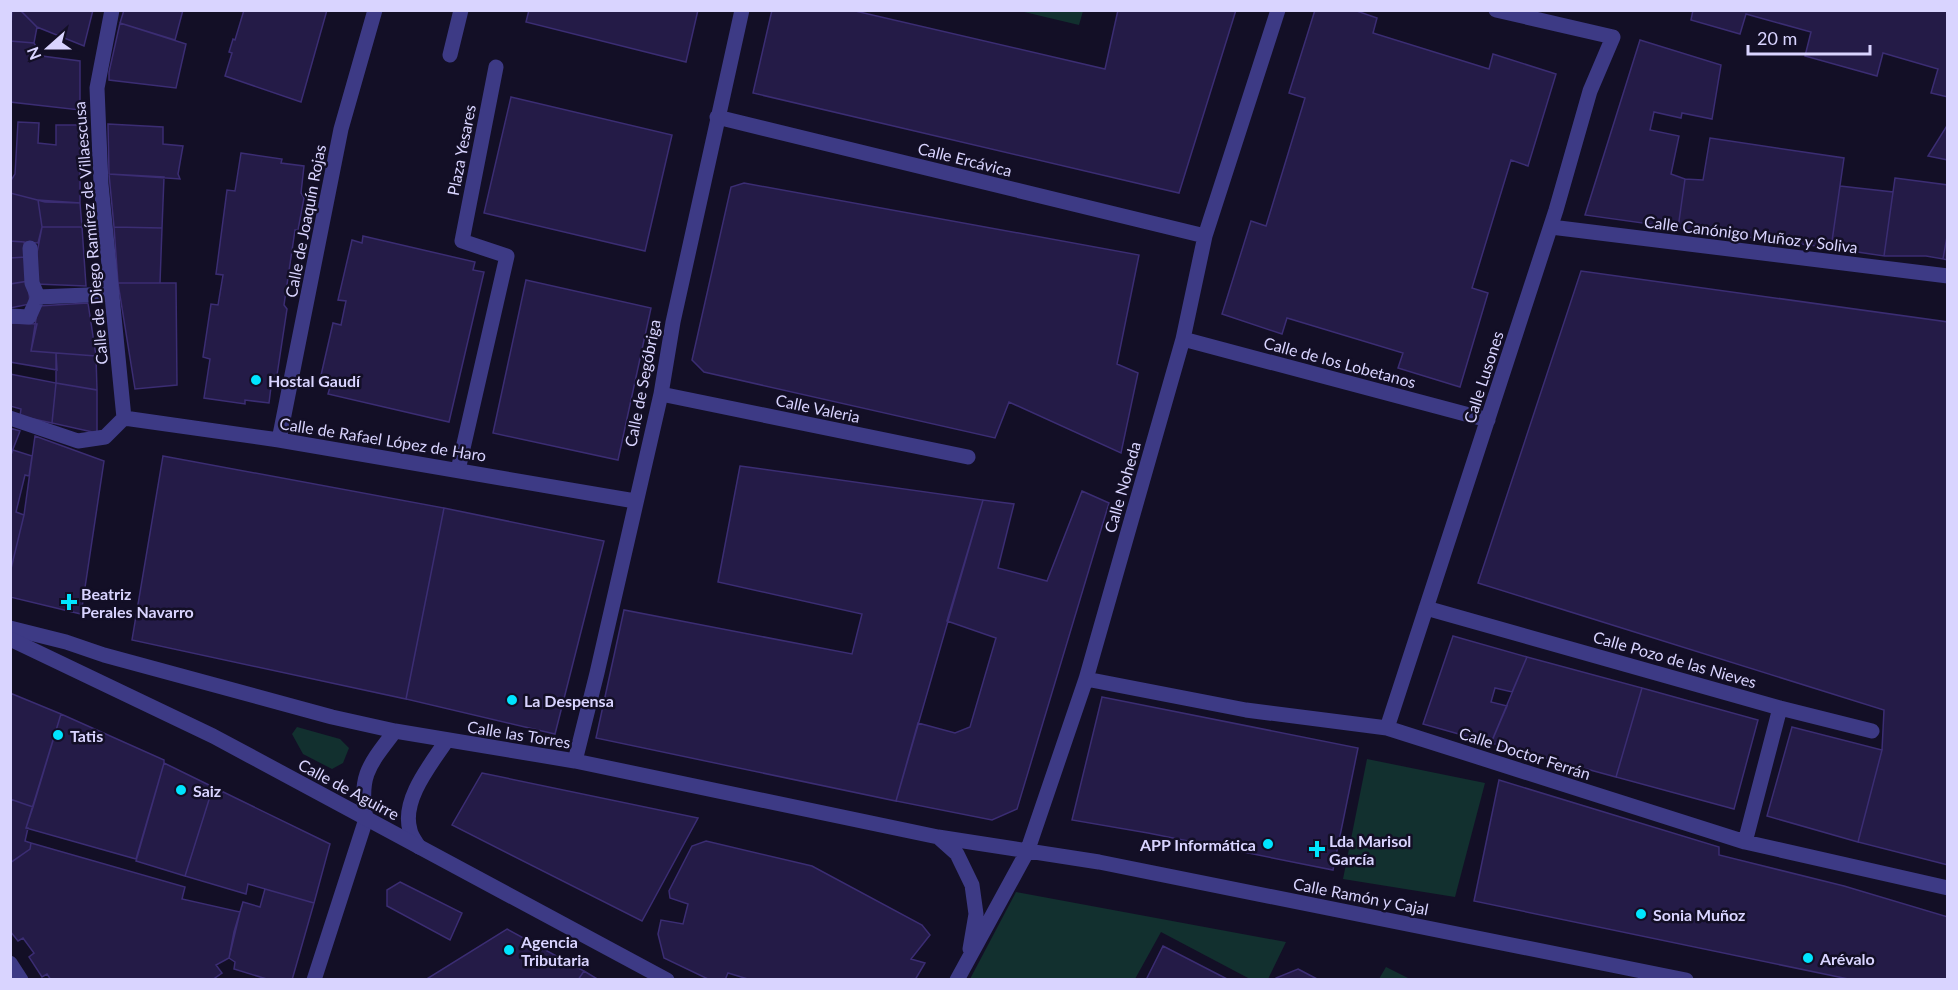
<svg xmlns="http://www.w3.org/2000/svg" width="1958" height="990" viewBox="0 0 1958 990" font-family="Lato,sans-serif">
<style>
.green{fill:#12302f}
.building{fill:#241b47;stroke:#3b2d73;stroke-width:1.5}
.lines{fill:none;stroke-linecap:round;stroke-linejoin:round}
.pedestrian{stroke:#3d3a85;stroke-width:15}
.minor{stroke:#3d3a85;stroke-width:15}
.tertiary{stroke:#3d3a85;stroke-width:15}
.poi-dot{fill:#00e5ff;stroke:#130f26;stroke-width:2}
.labels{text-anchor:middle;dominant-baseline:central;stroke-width:5;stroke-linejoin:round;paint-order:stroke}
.street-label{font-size:16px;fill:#d9d4ff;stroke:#130f26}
.poi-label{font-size:16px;font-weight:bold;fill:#d9d4ff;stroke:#130f26;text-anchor:start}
</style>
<rect width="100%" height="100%" fill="#130f26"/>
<path class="green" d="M 1020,11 L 1083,11 L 1079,25 Z
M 297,727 L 340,739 L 349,748 L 343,763 L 332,769 L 303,754 L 292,734 Z
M 1367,759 L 1485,783 L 1455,897 L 1343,879 Z
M 1016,892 L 1286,942 L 1268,979 L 1250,979 L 1161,932 L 1135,979 L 970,979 Z
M 1386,967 L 1410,979 L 1379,979 Z"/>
<path class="building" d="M 12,10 L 20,10 L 37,27 L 34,43 L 10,41 Z
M 20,10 L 93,10 L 84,46 L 37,27 Z
M 124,10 L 183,10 L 175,40 L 120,23 Z
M 244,10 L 327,10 L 301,102 L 225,76 L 232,53 L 229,52 L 233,39 L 235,40 Z
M 529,10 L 698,10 L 686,62 L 526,22 Z
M 772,10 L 851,10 L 1105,69 L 1118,10 L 1236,10 L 1179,193 L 753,93 Z
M 1315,10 L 1354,10 L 1377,18 L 1373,33 L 1489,69 L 1493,54 L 1556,74 L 1528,166 L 1511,160 L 1472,288 L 1488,293 L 1460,387 L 1398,368 L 1403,353 L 1287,318 L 1282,334 L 1222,314 L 1251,221 L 1266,226 L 1305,98 L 1289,93 Z
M 1693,10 L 1948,10 L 1948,97 L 1931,93 L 1938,69 L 1883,53 L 1877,76 L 1805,56 L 1811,32 L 1746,14 L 1740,34 L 1691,20 Z
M 120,23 L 186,44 L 176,88 L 109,80 L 109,72 Z
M 1640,40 L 1721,65 L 1712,119 L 1682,113 L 1681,118 L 1654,112 L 1650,130 L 1679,136 L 1671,174 L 1685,179 L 1678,228 L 1585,215 Z
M 10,41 L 34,43 L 42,56 L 80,61 L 80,110 L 10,102 Z
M 511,97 L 672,135 L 645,251 L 484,213 Z
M 18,122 L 39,123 L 38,143 L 56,145 L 56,125 L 80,125 L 80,203 L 45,202 L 10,193 L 10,182 L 15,174 Z
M 108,124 L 163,127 L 163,144 L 183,146 L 178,174 L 180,179 L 109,174 Z
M 1948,124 L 1948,160 L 1928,156 Z
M 1710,138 L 1844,158 L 1831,248 L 1678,228 L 1685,179 L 1703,180 Z
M 241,153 L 282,159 L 281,163 L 304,166 L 301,193 L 304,198 L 298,230 L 295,230 L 284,305 L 287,309 L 277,375 L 272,379 L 269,403 L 245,400 L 245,404 L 204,398 L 210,359 L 203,357 L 211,304 L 218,305 L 223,275 L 216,274 L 227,190 L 235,191 Z
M 109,174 L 164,177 L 162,228 L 114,227 Z
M 1895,178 L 1948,185 L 1948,231 L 1943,259 L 1926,256 L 1884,256 Z
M 744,183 L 1139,255 L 1117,364 L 1138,373 L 1121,453 L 1009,402 L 995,438 L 704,372 L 692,360 L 731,187 Z
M 1840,186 L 1893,192 L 1884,256 L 1831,248 Z
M 10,193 L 38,200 L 42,227 L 38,243 L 10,241 Z
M 38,200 L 80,203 L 82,227 L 42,227 Z
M 42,227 L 82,227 L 86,286 L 36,284 L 34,268 Z
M 114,227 L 162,228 L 160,283 L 118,283 Z
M 1948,231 L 1948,260 L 1943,259 Z
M 363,236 L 475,262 L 473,270 L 484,272 L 449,422 L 328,394 L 330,387 L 319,384 L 333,323 L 341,325 L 346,301 L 338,300 L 352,240 L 362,243 Z
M 10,241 L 24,242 L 26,257 L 10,258 Z
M 26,257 L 28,281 L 10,284 L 10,258 Z
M 1581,271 L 1948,322 L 1948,865 L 1858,842 L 1882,750 L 1884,710 L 1478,583 Z
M 526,280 L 651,308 L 618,460 L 493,433 Z
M 28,281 L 30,304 L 10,308 L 10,284 Z
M 118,283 L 176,283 L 177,385 L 135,389 Z
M 88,303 L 96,356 L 31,351 L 38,306 Z
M 10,323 L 37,324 L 31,351 L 56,353 L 57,370 L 10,362 Z
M 56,353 L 96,356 L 97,390 L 56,383 Z
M 10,374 L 56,383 L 52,423 L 20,416 L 21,409 L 10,406 Z
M 56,383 L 97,390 L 97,433 L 52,423 Z
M 10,428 L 20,431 L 10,457 Z
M 35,436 L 104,461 L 81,614 L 10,597 L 10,573 L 24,515 Z
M 13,450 L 32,456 L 29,476 L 25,475 L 16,512 L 24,515 L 10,573 L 10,457 Z
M 163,456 L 444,508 L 406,699 L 132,640 Z
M 740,466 L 983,500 L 896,801 L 596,738 L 624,610 L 852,654 L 862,614 L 718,582 Z
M 1082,491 L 1109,503 L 1017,809 L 992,820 L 896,801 L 918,723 L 955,733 L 970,727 L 996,638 L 947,621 L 983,500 L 1014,504 L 998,568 L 1047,581 Z
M 444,508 L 604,541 L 555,734 L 406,699 Z
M 1453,636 L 1527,657 L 1512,692 L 1495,688 L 1491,702 L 1507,706 L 1491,743 L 1423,724 Z
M 1527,657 L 1642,688 L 1616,777 L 1491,743 Z
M 1642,688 L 1758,720 L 1734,809 L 1616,777 Z
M 10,693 L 61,714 L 33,807 L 10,799 Z
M 1102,697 L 1358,748 L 1333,870 L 1148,833 L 1072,820 Z
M 61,714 L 164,760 L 164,763 L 136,859 L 26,828 Z
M 1792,727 L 1882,750 L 1858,842 L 1767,816 Z
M 164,763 L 213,787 L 185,876 L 136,861 Z
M 482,773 L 698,818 L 642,921 L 452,825 Z
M 1499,780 L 1719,847 L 1719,855 L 1844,886 L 1948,917 L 1948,980 L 1853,980 L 1474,901 Z
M 213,787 L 330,844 L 314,903 L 248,884 L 246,894 L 185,876 Z
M 10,799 L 33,807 L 26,828 L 28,828 L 25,841 L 31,843 L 30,849 L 10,863 Z
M 706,841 L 812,866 L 922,925 L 930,935 L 911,959 L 925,963 L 915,980 L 751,980 L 728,973 L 725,980 L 710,980 L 664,958 L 658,934 L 661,920 L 683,924 L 688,904 L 670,898 L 669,891 L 692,846 Z
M 31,843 L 185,887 L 182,899 L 240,912 L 229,958 L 216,965 L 222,973 L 212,980 L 51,980 L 47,974 L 42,977 L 29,957 L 34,953 L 23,938 L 18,941 L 10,931 L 10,863 L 30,849 Z
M 400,882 L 462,913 L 450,940 L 387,906 L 387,890 Z
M 265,889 L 314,903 L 292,980 L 270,980 L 234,969 L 235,962 L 229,958 L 234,932 L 243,902 L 260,907 Z
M 507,929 L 584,971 L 578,980 L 425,980 Z
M 1163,946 L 1229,980 L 1146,980 Z
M 1298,969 L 1319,980 L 1276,980 L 1276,978 Z
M 584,971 L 599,980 L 578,980 Z"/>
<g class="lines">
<path class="pedestrian" d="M 450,55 L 461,10
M 458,470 L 507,256 L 462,241 L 496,67"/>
<path class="minor" d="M 112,10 L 97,88 L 101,184 L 124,418
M 717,117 L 1205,236
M 1551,227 L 1948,276
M 30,248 L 32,283 L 38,297
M 10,316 L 29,317 L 38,297 L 112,294
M 1183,339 L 1488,420
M 661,394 L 968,457
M 10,418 L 78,441 L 105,437 L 124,418
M 124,418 L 279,440 L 635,501
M 279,440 L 341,129 L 375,10
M 1426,608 L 1780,708 L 1872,731
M 10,628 L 66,642 L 104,655 L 332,717 L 395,731 L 575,761 L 938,837 L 1099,862 L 1686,980
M 1086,679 L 1246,710 L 1387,728 L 1745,842 L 1948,888
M 1387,728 L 1556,210 L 1590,91 L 1613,37 L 1496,10
M 575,761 L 597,673 L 661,394 L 673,322 L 742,10
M 938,837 L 957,854 L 972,885 L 976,914 L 970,949
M 1745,842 L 1780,708
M 419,847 C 416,842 411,836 410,830 C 401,800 431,764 447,740
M 10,963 L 21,980
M 314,980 L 366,819 C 358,775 370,764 395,731
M 957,980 L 1027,852 L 1086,679 L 1183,339 L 1205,236 L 1278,10"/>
<path class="tertiary" d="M 10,639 L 213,736 L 667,980"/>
</g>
<g class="poi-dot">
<circle cx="256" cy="380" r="6"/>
<path d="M66 593h6v6h6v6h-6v6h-6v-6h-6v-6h6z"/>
<circle cx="512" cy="700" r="6"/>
<circle cx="58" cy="735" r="6"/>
<circle cx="181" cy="790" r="6"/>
<circle cx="1268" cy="844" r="6"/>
<path d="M1314 840h6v6h6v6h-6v6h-6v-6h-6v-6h6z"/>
<circle cx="1641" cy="914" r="6"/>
<circle cx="509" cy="950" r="6"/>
<circle cx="1808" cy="958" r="6"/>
</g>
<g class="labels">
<g class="street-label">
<text transform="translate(461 150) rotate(-79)">Plaza Yesares</text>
<text transform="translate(965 159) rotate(14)">Calle Ercávica</text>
<text transform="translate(305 221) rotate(-79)">Calle de Joaquín Rojas</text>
<text transform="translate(90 233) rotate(-95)">Calle de Diego Ramírez de Villaescusa</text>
<text transform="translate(1751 234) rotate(7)">Calle Canónigo Muñoz y Soliva</text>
<text transform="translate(1340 362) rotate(15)">Calle de los Lobetanos</text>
<text transform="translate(1483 377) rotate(-72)">Calle Lusones</text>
<text transform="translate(642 383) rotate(-79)">Calle de Segóbriga</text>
<text transform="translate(818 408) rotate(12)">Calle Valeria</text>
<text transform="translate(383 439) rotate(9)">Calle de Rafael López de Haro</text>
<text transform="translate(1122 487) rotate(-74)">Calle Noheda</text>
<text transform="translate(1675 659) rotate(16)">Calle Pozo de las Nieves</text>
<text transform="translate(519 734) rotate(9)">Calle las Torres</text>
<text transform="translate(1525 753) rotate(18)">Calle Doctor Ferrán</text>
<text transform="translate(349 789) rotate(28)">Calle de Aguirre</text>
<text transform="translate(1361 896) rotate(11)">Calle Ramón y Cajal</text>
</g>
<g class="poi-label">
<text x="268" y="380">Hostal Gaudí</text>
<text x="81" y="593">Beatriz<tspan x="81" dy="18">Perales Navarro</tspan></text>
<text x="524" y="700">La Despensa</text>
<text x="70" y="735">Tatis</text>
<text x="193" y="790">Saiz</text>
<text x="1329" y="840">Lda Marisol<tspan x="1329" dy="18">García</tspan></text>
<text x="1256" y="844" text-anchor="end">APP Informática</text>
<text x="1653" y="914">Sonia Muñoz</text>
<text x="521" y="941">Agencia<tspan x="521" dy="18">Tributaria</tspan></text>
<text x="1820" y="958">Arévalo</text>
</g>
</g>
<rect width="1958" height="990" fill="none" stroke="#d9d4ff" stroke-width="24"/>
<g transform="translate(48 48) rotate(249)" stroke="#130f26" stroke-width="4.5" paint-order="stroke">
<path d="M0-4.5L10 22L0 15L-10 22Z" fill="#d9d4ff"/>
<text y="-9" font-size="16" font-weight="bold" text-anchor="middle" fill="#d9d4ff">N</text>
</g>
<path d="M1748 45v9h122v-9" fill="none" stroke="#d9d4ff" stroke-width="3"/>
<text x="1757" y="45" font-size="18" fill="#d9d4ff" stroke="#130f26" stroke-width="4.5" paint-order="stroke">20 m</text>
</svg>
